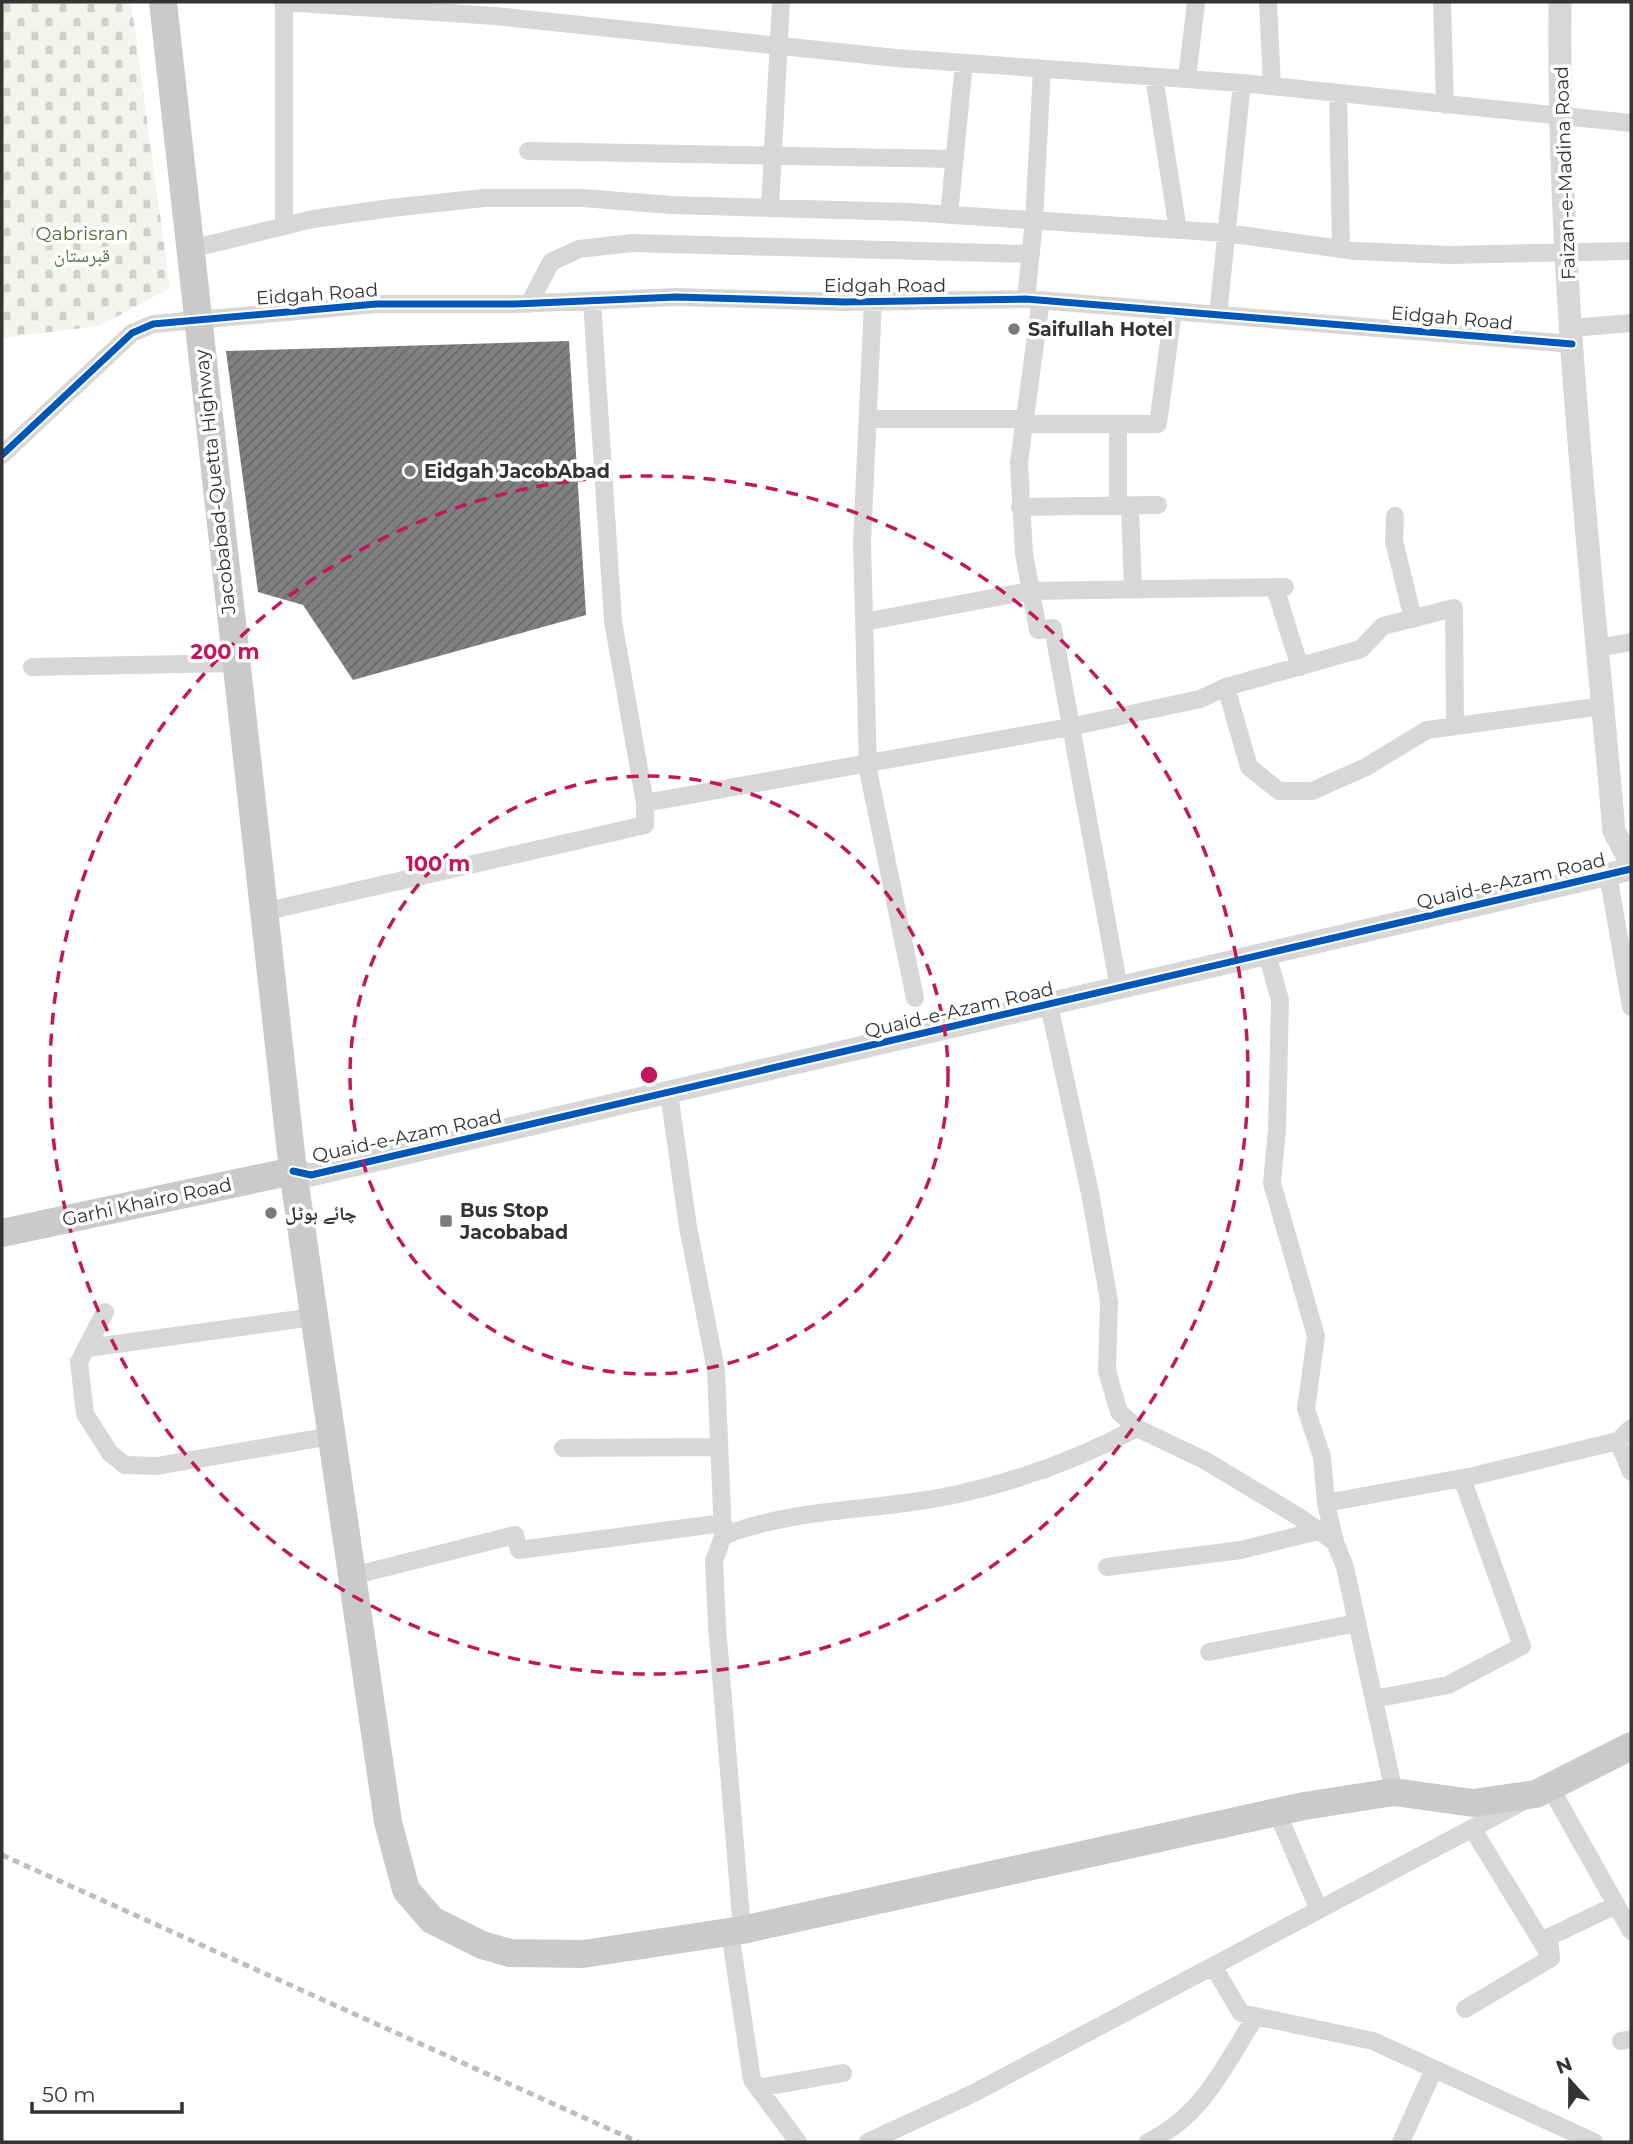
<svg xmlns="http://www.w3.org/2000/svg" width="1633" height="2144" viewBox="0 0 1633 2144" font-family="Montserrat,'Noto Naskh Arabic',sans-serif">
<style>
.cemetery{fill:url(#cemetery-stones)}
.building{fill:url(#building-hatch)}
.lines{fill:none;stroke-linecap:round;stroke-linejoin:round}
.minor{stroke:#d7d7d7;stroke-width:18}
.tertiary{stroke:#d7d7d7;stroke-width:23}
.primary{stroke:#cacaca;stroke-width:28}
.rail{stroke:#bebebe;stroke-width:5;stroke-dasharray:7 5;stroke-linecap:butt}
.cycleway-casing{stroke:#fff;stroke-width:11}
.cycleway{stroke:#0057b8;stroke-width:7}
.ring{fill:none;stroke:#c2185b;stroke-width:3.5;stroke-dasharray:12 9}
.poi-dot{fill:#7a7a7a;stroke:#fff;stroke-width:2.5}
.labels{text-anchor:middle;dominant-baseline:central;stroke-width:7;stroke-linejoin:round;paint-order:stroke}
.street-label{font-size:19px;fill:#333;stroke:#fff}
.park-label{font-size:19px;fill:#56703f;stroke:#fff}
.poi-label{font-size:19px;font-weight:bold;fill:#333;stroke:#fff;text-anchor:start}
.centre{fill:#c2185b;stroke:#fff;stroke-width:3.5}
.ring-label{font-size:21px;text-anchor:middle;font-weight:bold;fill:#c2185b;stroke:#fff;stroke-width:7;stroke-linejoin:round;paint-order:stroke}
</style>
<defs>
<pattern id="cemetery-stones" width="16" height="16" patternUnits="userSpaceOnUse" patternTransform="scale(1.75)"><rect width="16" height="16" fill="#f1f5ed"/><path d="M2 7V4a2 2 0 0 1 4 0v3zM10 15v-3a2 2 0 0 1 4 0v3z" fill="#cfd2cc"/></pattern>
<pattern id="building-hatch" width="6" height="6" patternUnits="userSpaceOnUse" patternTransform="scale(1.75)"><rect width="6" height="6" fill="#818181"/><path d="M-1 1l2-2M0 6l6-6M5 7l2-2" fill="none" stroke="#6a6a6a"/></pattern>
</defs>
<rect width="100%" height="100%" fill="#fff"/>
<path class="cemetery" d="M 2,2 L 131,2 L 170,288 L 99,326 L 2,338 Z"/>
<path class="building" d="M 569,341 L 586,615 L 353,680 L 303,605 L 258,592 L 226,351 Z"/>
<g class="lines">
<path class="minor" d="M 283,2 L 495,16 L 896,58 L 1242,83 L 1631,123
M 1268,2 L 1272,86
M 1442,2 L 1445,105
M 1154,77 L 1178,230
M 1187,79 L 1196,2
M 1338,93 L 1341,249
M 528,151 L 955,159
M 770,207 L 781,2
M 949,215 L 964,63
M 284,226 L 284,2
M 190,249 L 313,219 L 391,208 L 484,198 L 582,198 L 672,205 L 908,212 L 1227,233 L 1355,251 L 1449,255 L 1631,251
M 1026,299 L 1034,221 L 1042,69
M 1041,300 L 1019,462 L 1024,554 L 1038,630 L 1053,628 L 1119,988
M 873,301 L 862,542 L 868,770 L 915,998
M 529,304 L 551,262 L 579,249 L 632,243 L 1031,254
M 1218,315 L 1242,83
M 1571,328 L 1631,323
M 868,419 L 1025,419
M 1024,424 L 1158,424 L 1173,311
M 1118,424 L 1118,506
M 2,455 L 132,333 L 153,324 L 376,304 L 515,304 L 676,297 L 845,302 L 1026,299 L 1572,344
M 1130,506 L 1133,590
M 1020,507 L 1158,505
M 1395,516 L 1394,541 L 1413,619
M 1275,588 L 1300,667
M 864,622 L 1029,591 L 1285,587
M 1598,648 L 1631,642
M 32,667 L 235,663
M 1226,687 L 1249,767 L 1279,791 L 1312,791 L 1366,767 L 1427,730 L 1603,706
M 645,803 L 1070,727 L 1200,699 L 1226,687 L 1361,649 L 1383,626 L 1454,608 L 1455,726
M 1608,874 L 1631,1007
M 263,912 L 645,825 L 645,803 L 613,621 L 592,301
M 1267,954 L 1280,1000 L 1277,1130 L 1272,1183 L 1316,1336 L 1306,1409 L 1322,1457 L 1326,1503 L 1335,1542
M 1049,1005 L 1090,1193 L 1109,1301 L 1107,1371 L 1119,1412 L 1137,1428
M 669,1093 L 688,1227 L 716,1370 L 723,1536
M 105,1312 L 79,1362 L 85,1414 L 110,1453 L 125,1465 L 157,1466 L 331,1436
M 87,1348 L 314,1317
M 1618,1441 L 1631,1472
M 563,1448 L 719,1447
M 1326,1503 L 1473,1476 L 1618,1441 L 1631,1428
M 1107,1567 L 1241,1550 L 1318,1531
M 352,1576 L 515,1535 L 519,1550 L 723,1523
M 1209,1652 L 1357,1623
M 1374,1699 L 1448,1685 L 1522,1646 L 1462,1478
M 1550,1787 L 1631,1931
M 1277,1812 L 1319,1910
M 1472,1828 L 1549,1954
M 742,1930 L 717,1626 L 714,1561 L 723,1536 C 798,1506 880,1512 958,1494 C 1021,1480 1081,1458 1137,1428 L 1206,1461 L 1299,1517 L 1335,1542 L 1345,1567 L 1394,1792
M 730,1932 L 752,2080 L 798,2142
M 1213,1966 L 1241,2013 L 1373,2041 L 1594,2142
M 1465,2009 L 1551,1958 L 1549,1937 L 1616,1905
M 1621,2041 L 1631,2039
M 758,2088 L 843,2073
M 868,2142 L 972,2094 L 1520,1803
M 1148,2142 C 1203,2116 1224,2066 1256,2016
M 1401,2142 L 1434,2069"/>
<path class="tertiary" d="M 1560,2 C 1557,278 1590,556 1614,831 L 1631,863
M 293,1171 L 311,1175 L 1631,869"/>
<path class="primary" d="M 163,2 L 293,1171 L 388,1822 L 406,1890 L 432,1920 L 482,1945 L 510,1953 L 583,1954 L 742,1930 L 1304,1806 L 1394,1792 L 1473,1803 L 1536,1794 L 1631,1746
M 2,1233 L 293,1171"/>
<path class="rail" d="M 2,1855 L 638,2142"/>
<g class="cycleway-casing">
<path id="cycleway" d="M 2,455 L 132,333 L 153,324 L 376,304 L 515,304 L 676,297 L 845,302 L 1026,299 L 1572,344
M 293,1171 L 311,1175 L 1631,869"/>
</g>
<use href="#cycleway" class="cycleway"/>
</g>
<g class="ring">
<circle cx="649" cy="1075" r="299"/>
<circle cx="649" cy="1075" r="599"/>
</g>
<g class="poi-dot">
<circle cx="1014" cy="329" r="7"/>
<circle cx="410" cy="471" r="7"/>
<circle cx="271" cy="1213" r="7"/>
<rect x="439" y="1214" width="14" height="14" rx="3.5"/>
</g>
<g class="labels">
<g class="street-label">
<text transform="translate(1565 173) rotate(-92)">Faizan-e-Madina Road</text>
<text x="885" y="285">Eidgah Road</text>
<text transform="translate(317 294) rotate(-4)">Eidgah Road</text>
<text transform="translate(1452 318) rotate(5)">Eidgah Road</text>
<text transform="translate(215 482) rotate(-96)">Jacobabad-Quetta Highway</text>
<text transform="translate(1511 881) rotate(-13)">Quaid-e-Azam Road</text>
<text transform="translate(959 1010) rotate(-13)">Quaid-e-Azam Road</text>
<text transform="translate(407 1136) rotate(-12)">Quaid-e-Azam Road</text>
<text transform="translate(147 1202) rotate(-12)">Garhi Khairo Road</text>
</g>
<g class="park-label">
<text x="82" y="233">Qabrisran<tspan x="82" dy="22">قبرستان</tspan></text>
</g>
<g class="poi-label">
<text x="1028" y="329">Saifullah Hotel</text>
<text x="424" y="471">Eidgah JacobAbad</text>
<text x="460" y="1210">Bus Stop<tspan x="460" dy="22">Jacobabad</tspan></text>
<text x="285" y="1213">چائے ہوٹل</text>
</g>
</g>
<circle cx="649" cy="1075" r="10" class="centre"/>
<g class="ring-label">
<text x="225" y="659">200 m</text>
<text x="438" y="871">100 m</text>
</g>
<rect width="1633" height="2144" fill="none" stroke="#333333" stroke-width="7"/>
<g transform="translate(1570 2081) rotate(339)" stroke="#ffffff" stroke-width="5" paint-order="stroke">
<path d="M0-5L12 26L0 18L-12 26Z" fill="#333333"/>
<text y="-10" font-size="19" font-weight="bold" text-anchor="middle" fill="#333333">N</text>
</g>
<path d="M32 2102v10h150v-10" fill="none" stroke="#333333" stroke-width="3.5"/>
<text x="42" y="2102" font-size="21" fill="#333333" stroke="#ffffff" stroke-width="5" paint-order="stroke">50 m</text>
</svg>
